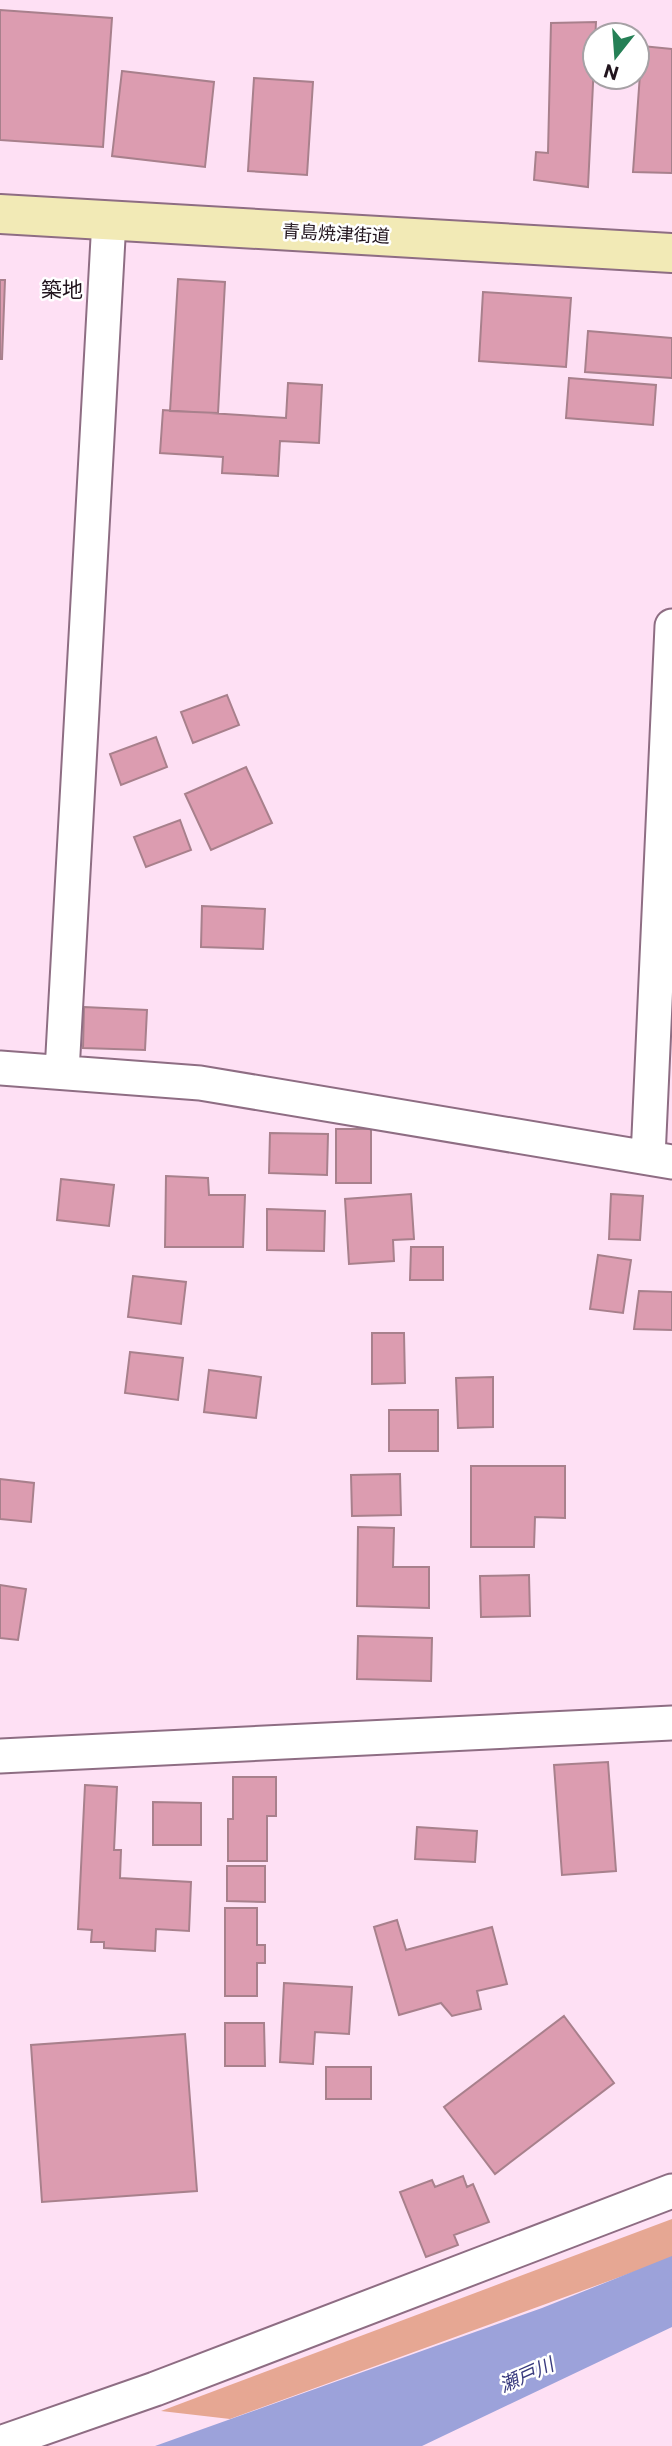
<svg xmlns="http://www.w3.org/2000/svg" width="672" height="2446" viewBox="0 0 672 2446" font-family="Commissioner,'Noto Sans JP',sans-serif">
<style>
.forest{fill:#e6a793}
.water{fill:#9ca2da}
.building{fill:#dc9cb0;stroke:#a8808c;stroke-width:2}
.lines{fill:none;stroke-linecap:round;stroke-linejoin:round}
.minor-casing{stroke:#8e6d83;stroke-width:37}
.secondary-casing{stroke:#8e6d83;stroke-width:42}
.minor{stroke:#fff;stroke-width:33}
.secondary{stroke:#f2eab6;stroke-width:38}
.labels{text-anchor:middle;dominant-baseline:central;stroke-width:5;stroke-linejoin:round;paint-order:stroke}
.street-label{font-size:18px;fill:#21141d;stroke:#fff}
.water-label{font-size:19px;font-style:italic;fill:#3a3c7f;stroke:#fff}
.quarter-label{font-size:21px;fill:#21141d;stroke:#fff}
</style>
<rect width="100%" height="100%" fill="#fee0f4"/>
<path class="forest" d="M 672,2219 L 672,2258 L 230,2419 L 161,2411 Z"/>
<path class="water" d="M 672,2256 L 672,2327 L 422,2446 L 155,2446 L 542,2308 Z"/>
<path class="building" d="M 0,10 L 112,18 L 103,147 L 0,140 Z
M 596,22 L 588,187 L 534,180 L 536,152 L 548,153 L 551,23 Z
M 642,46 L 672,49 L 672,173 L 633,172 Z
M 122,71 L 214,82 L 205,167 L 112,156 Z
M 254,78 L 313,82 L 307,175 L 248,171 Z
M 178,279 L 225,282 L 218,413 L 170,411 Z
M 0,280 L 5,280 L 2,359 L 0,359 Z
M 483,292 L 571,298 L 566,367 L 479,361 Z
M 588,331 L 672,338 L 672,378 L 585,372 Z
M 569,378 L 656,385 L 653,425 L 566,418 Z
M 288,383 L 322,385 L 319,443 L 280,441 L 278,476 L 222,473 L 223,457 L 160,453 L 163,410 L 286,418 Z
M 227,695 L 239,725 L 193,743 L 181,712 Z
M 156,737 L 167,767 L 121,785 L 110,754 Z
M 246,767 L 272,823 L 211,850 L 185,794 Z
M 180,820 L 191,850 L 146,867 L 134,837 Z
M 202,906 L 265,909 L 263,949 L 201,947 Z
M 84,1007 L 147,1010 L 145,1050 L 83,1048 Z
M 336,1129 L 371,1129 L 371,1183 L 336,1183 Z
M 270,1133 L 328,1134 L 327,1175 L 269,1173 Z
M 166,1176 L 208,1178 L 209,1195 L 245,1195 L 243,1247 L 165,1247 Z
M 61,1179 L 114,1185 L 109,1226 L 57,1220 Z
M 411,1194 L 414,1239 L 393,1240 L 394,1261 L 349,1264 L 345,1199 Z
M 611,1194 L 643,1196 L 640,1240 L 609,1239 Z
M 267,1209 L 325,1211 L 324,1251 L 267,1250 Z
M 411,1247 L 443,1247 L 443,1280 L 410,1280 Z
M 598,1255 L 631,1260 L 623,1313 L 590,1309 Z
M 133,1276 L 186,1282 L 181,1324 L 128,1317 Z
M 639,1291 L 672,1292 L 672,1330 L 634,1329 Z
M 372,1333 L 404,1333 L 405,1383 L 372,1384 Z
M 130,1352 L 183,1358 L 178,1400 L 125,1393 Z
M 209,1370 L 261,1377 L 256,1418 L 204,1412 Z
M 493,1377 L 493,1427 L 458,1428 L 456,1378 Z
M 389,1410 L 438,1410 L 438,1451 L 389,1451 Z
M 471,1466 L 565,1466 L 565,1518 L 535,1517 L 534,1547 L 471,1547 Z
M 400,1474 L 401,1515 L 352,1516 L 351,1475 Z
M 0,1479 L 34,1483 L 31,1522 L 0,1519 Z
M 358,1527 L 394,1528 L 393,1567 L 429,1567 L 429,1608 L 357,1606 Z
M 529,1575 L 530,1616 L 481,1617 L 480,1576 Z
M 0,1585 L 26,1589 L 18,1640 L 0,1638 Z
M 358,1636 L 432,1638 L 431,1681 L 357,1679 Z
M 608,1762 L 616,1871 L 562,1875 L 554,1765 Z
M 233,1777 L 276,1777 L 276,1816 L 267,1816 L 267,1861 L 228,1861 L 228,1819 L 233,1819 Z
M 85,1785 L 117,1787 L 114,1850 L 121,1850 L 120,1878 L 191,1882 L 189,1931 L 156,1929 L 155,1951 L 104,1948 L 104,1942 L 91,1942 L 92,1930 L 78,1929 Z
M 153,1802 L 201,1803 L 201,1845 L 153,1845 Z
M 417,1827 L 477,1831 L 475,1862 L 415,1859 Z
M 227,1866 L 265,1866 L 265,1902 L 227,1901 Z
M 225,1908 L 257,1908 L 257,1945 L 265,1945 L 265,1963 L 257,1963 L 257,1996 L 225,1996 Z
M 397,1920 L 406,1950 L 492,1927 L 507,1984 L 477,1991 L 481,2009 L 452,2016 L 441,2003 L 399,2015 L 374,1927 Z
M 284,1983 L 352,1987 L 349,2034 L 315,2032 L 313,2064 L 280,2062 Z
M 564,2016 L 614,2083 L 495,2174 L 444,2107 Z
M 225,2023 L 264,2023 L 265,2066 L 225,2066 Z
M 185,2034 L 197,2191 L 42,2202 L 31,2045 Z
M 326,2067 L 371,2067 L 371,2099 L 326,2099 Z
M 463,2176 L 467,2187 L 473,2184 L 489,2222 L 454,2235 L 458,2245 L 426,2257 L 400,2192 L 432,2180 L 435,2187 Z"/>
<g class="lines">
<g class="minor-casing">
<path id="minor" d="M 0,1068 L 200,1083 L 672,1162
M 62,1072 L 109,220
M 648,1158 L 672,626
M 0,1756 L 672,1723
M 0,2443 L 155,2389 L 672,2191"/>
</g>
<g class="secondary-casing">
<path id="secondary" d="M 0,214 L 672,253"/>
</g>
<use href="#minor" class="minor"/>
<use href="#secondary" class="secondary"/>
</g>
<g class="labels">
<g class="street-label">
<text transform="translate(336 233) rotate(3)">青島焼津街道</text>
</g>
<g class="water-label">
<text transform="translate(526 2374) rotate(-24)">瀬戸川</text>
</g>
<g class="quarter-label">
<text x="62" y="288">築地</text>
</g>
</g>
<g transform="translate(616 56) rotate(197)"><circle r="33" fill="#ffffff" stroke="#a6a1a5" stroke-width="2"/>
<path d="M0-5L12 26L0 18L-12 26Z" fill="#258056"/>
<text y="-10" font-size="19" font-weight="bold" text-anchor="middle" fill="#21141d">N</text>
</g>
</svg>
